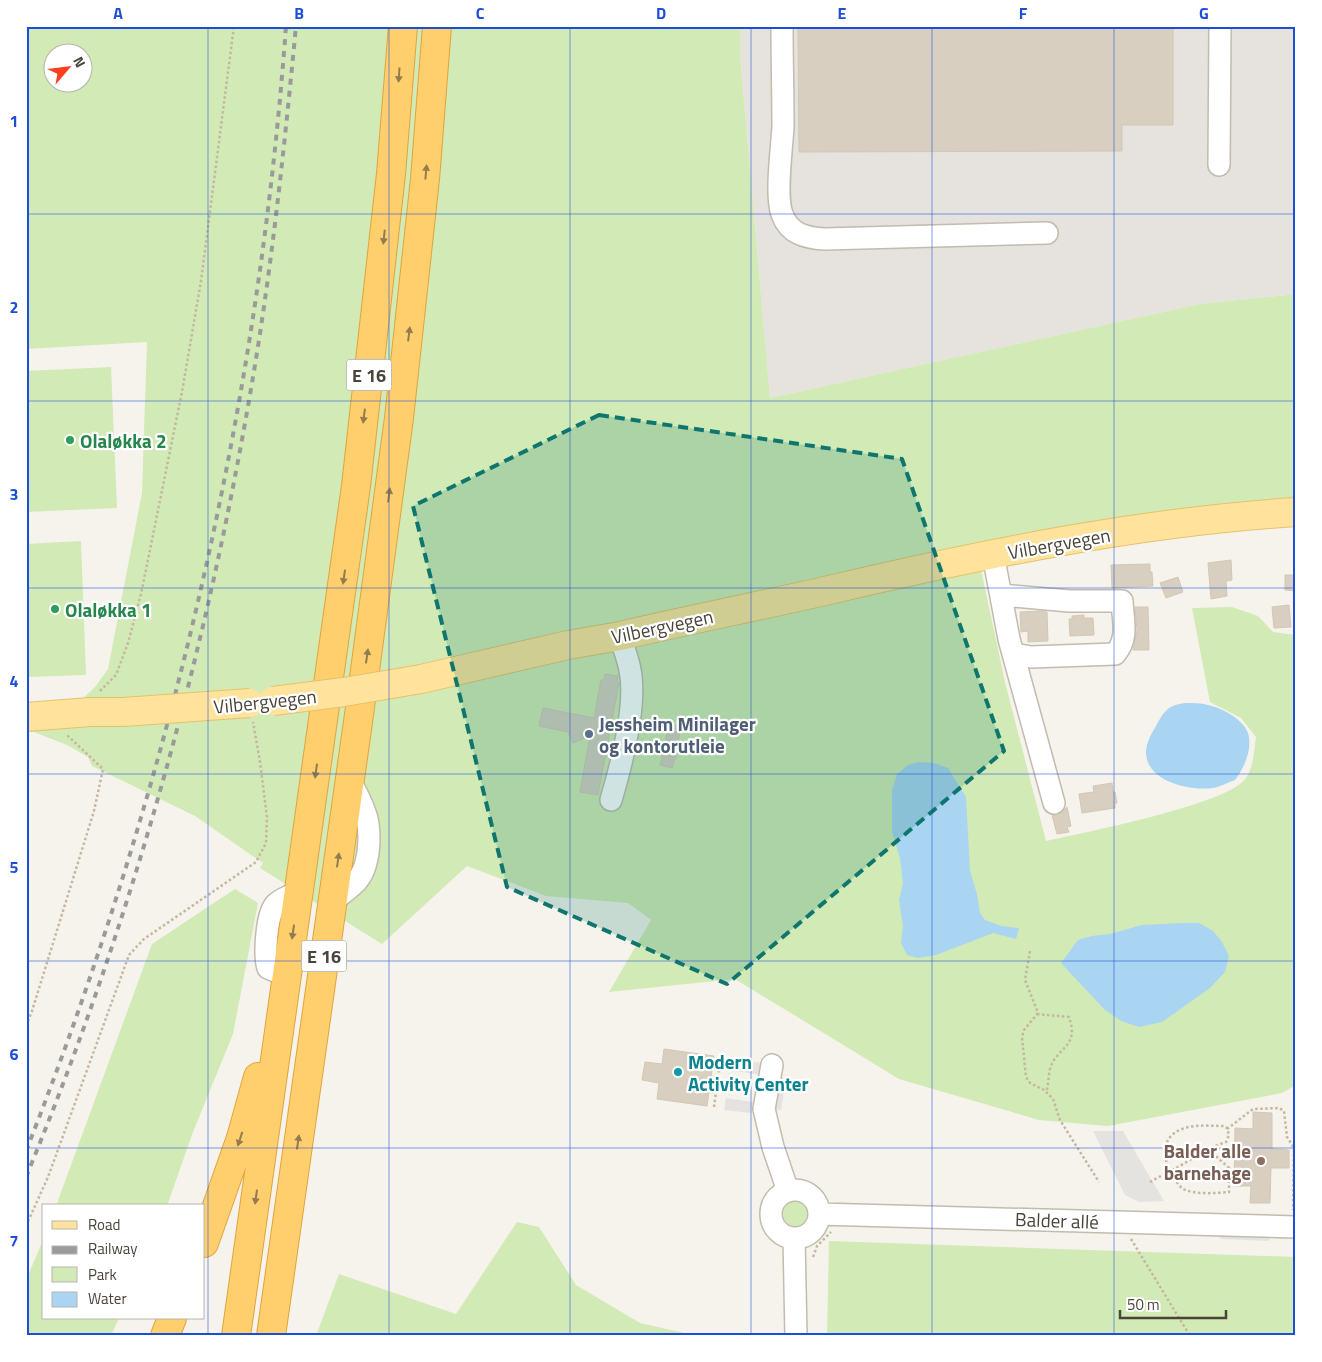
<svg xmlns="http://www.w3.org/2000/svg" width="1322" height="1362" viewBox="0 0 1322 1362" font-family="'Titillium Web',sans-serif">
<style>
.industrial{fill:#e6e2dd}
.green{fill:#d2eab5;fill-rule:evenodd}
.parking{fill:#e5e3e0}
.water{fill:#a9d4f2}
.building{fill:#d8cfc1;stroke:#d3c7b4}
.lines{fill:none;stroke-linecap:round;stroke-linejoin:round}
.minor-casing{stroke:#c2bbae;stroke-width:24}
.major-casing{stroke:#e6c16a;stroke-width:30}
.highway-casing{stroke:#e0a43c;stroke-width:30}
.path{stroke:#c4b79f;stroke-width:2.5;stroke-dasharray:2.5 2.5;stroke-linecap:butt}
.minor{stroke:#fff;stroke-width:21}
.major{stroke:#ffe39c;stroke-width:28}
.highway{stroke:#ffcf6e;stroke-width:28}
.rail{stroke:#9a9a9a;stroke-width:4;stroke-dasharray:6 6;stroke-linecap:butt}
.major-bridge-casing{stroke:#e6c16a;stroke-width:30;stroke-linecap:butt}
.major-bridge{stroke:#ffe39c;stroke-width:28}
.oneway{fill:#937c4e}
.marked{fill:#0f766e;fill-opacity:0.2;stroke:#0f766e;stroke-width:4;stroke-dasharray:10 6;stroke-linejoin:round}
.grid{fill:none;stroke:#1d4ed8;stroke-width:1;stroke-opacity:0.55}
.leisure-dot{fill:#2e9e5b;stroke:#fff;stroke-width:2}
.service-dot{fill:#5c6f8a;stroke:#fff;stroke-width:2}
.culture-dot{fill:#0f9aa8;stroke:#fff;stroke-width:2}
.education-dot{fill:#8d6e63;stroke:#fff;stroke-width:2}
.labels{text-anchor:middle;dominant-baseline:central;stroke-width:4.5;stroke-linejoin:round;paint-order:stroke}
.shield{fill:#fff;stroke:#817c74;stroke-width:1}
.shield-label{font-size:18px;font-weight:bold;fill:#4b4439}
.leisure-label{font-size:19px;font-weight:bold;fill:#27864d;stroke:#fff;text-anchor:start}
.street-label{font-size:19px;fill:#4b4439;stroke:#fff}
.service-label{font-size:19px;font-weight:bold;fill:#4e5e75;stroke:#fff;text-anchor:start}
.culture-label{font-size:19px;font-weight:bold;fill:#0d838f;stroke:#fff;text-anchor:start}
.education-label{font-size:19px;font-weight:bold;fill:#785e54;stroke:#fff;text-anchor:end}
.neatline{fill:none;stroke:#1d4ed8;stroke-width:2}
.grid-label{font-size:16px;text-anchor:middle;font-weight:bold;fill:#1d4ed8}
</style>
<rect width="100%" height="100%" fill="#f6f3ec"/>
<path class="industrial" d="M 741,26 L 1296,26 L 1296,294 L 1200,304 L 770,398 L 740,55 Z"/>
<path class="green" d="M 26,26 L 741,26 L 740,55 L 770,398 L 1200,304 L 1296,294 L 1296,523 L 1172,532 L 981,570 L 1005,682 L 1046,841 C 1082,833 1230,804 1246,778 C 1254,766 1254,750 1256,737 L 1241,718 L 1210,702 L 1192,608 L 1232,607 L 1258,616 L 1273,632 L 1296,635 L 1296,1085 L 1282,1093 L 1108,1126 L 1039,1120 L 899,1079 L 735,979 L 609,992 L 651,920 L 628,903 L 546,896 L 467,866 L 382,944 L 260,868 L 263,863 L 195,816 L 92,766 L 88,757 L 67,745 L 26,729 L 75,706 L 95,687 L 108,669 L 142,493 L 147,342 L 26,349 ZM 52,52 L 82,52 L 82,82 L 52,82 Z
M 111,367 L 117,508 L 26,512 L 26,371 Z
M 81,541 L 86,675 L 26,677 L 26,544 Z
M 235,889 L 258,903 L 233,1034 L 193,1132 L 167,1206 L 56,1206 L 152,944 Z
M783 1214a12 12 0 1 1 24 0a12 12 0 1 1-24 0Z
M 517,1222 L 539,1227 L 576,1285 L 640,1323 L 698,1336 L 316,1336 L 339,1274 L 456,1314 Z
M 44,1238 L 44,1318 L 119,1318 L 111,1336 L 26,1336 L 26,1280 Z
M 829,1241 L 1296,1257 L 1296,1336 L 827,1336 Z"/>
<path class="parking" d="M 731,1059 L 762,1063 L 761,1075 L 729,1070 Z
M 776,1077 L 786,1079 L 781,1110 L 771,1109 Z
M 726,1098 L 753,1102 L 751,1113 L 724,1110 Z
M 1093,1131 L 1123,1131 L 1164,1201 L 1139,1202 L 1125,1195 Z
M 1217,1234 L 1272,1237 L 1268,1241 L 1221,1239 Z"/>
<path class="water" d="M 1185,703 C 1193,703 1201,703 1208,705 C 1222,708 1243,719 1248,733 C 1253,749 1244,768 1235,780 C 1228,782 1220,787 1213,788 C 1190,791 1147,782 1146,753 C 1146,742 1152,733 1157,724 C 1165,710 1169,705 1185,703 Z
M 919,762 L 934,763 L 948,768 L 966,797 L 970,871 L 977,894 L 980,913 L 985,920 L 1001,926 L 1019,928 L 1016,939 L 993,933 L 936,955 L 918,958 L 907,955 L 901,943 L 903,926 L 899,900 L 903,883 L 900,858 L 892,832 L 892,790 L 897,774 L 908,765 Z
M 1183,923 L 1199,923 L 1213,931 L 1222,942 L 1229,956 L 1225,972 L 1210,988 L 1162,1022 L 1139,1027 L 1121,1021 L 1104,1009 L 1061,963 L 1078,940 L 1092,936 L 1110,934 L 1142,925 Z"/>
<path class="building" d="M 798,26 L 1173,26 L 1173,125 L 1122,125 L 1122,151 L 799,152 Z
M 1231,560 L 1232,580 L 1226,581 L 1227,596 L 1211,599 L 1208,563 Z
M 1150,564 L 1150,572 L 1152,572 L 1153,586 L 1112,588 L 1111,565 Z
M 1285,575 L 1296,575 L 1296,591 L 1285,590 Z
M 1178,577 L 1183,592 L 1166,598 L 1160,583 Z
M 1289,605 L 1291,627 L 1274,628 L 1272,607 Z
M 1135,607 L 1148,607 L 1149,650 L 1133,650 L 1137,630 Z
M 1041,611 L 1047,612 L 1048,641 L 1028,642 L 1028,631 L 1021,632 L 1020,612 Z
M 1084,615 L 1084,618 L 1093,618 L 1094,635 L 1070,636 L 1069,619 L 1072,619 L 1072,616 Z
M 605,674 L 618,676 L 617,682 L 619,683 L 598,795 L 580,792 L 590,736 L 573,743 L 568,732 L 539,726 L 543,708 L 594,718 L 601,680 L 604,680 Z
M 669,724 L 681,727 L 676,751 L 678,751 L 672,768 L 660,765 Z
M 1112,783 L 1113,792 L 1115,792 L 1117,803 L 1115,803 L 1115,808 L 1082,813 L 1079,794 L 1094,792 L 1093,786 Z
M 1067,807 L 1071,826 L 1067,827 L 1069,832 L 1057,834 L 1052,815 L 1058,815 Z
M 664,1049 L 714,1056 L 707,1106 L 657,1099 L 659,1083 L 642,1080 L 645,1062 L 662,1064 Z
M 1253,1112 L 1272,1113 L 1272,1149 L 1289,1150 L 1289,1168 L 1271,1168 L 1270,1203 L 1250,1203 L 1251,1186 L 1234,1186 L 1235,1128 L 1253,1129 Z"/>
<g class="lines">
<g class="minor-casing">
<path id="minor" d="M 782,26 C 782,59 783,93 783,126 C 782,148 775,195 782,214 C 789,234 806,238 825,239 L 1047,233
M 1219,165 L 1220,26
M 993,554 L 1009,639 L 1054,803
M 1002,595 L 1069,601 L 1122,601 C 1123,621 1129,638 1115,654 L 1031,657 L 1014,654
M 611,800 C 621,766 637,704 630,670 C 628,658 623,647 620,636
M 332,902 C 340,895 349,889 356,882 C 364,873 366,864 368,853 C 372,819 364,808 349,778
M 287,976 L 268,968 C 264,956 266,911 277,903 C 283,898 292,895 299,892
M 772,1065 L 764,1109 L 773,1147 L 788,1191
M771 1214a24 24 0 1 1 48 0a24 24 0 1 1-48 0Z
M 819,1214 L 1296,1227
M 794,1238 L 796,1336"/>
</g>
<g class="major-casing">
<path id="major" d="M 421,679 L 568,645 L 620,636 C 692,619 765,605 838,588 C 988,553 1141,522 1296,512
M 26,717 L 90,712 L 123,712"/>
</g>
<g class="highway-casing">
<path id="highway" d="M 204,1243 L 241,1138 L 258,1077
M 165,1336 L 172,1318
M 236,1336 L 356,486 L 391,174 L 403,26
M 271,1336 L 358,722 L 399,418 L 425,179 L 437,26"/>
</g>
<path class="path" d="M 100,691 L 116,675 L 128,643 L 141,594 L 182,392 L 201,281 L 234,26
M 1030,951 L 1025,980 L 1038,1013 L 1024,1030 L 1022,1037 L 1026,1077 L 1030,1083 L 1044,1090 L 1053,1099 L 1060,1120 L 1099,1182
M 1037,1014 L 1069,1017 C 1080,1048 1056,1047 1050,1069 C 1048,1077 1049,1084 1046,1092
M 26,1026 L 32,1011 L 94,811 L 103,769 L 67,735
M 710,1081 L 728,1083
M 714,1107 L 721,1057
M 1227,1129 L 1253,1109 L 1279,1108 L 1284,1111 L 1287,1137 L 1294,1148 L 1293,1210
M 1150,1182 L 1170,1171 C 1189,1162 1206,1148 1226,1142 L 1229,1135 L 1227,1128 L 1224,1126 C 1210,1126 1194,1124 1182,1129 C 1159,1138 1163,1160 1173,1177 C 1176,1181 1179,1186 1183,1189 C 1196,1195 1216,1193 1229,1192 L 1229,1168 L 1208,1149
M 26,1226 L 48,1177 L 129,955 L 144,939 L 256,862 L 266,843 L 267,817 L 260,762 L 253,722
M 1131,1239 L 1190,1336
M 813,1257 L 817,1246 L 831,1232"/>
<use href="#minor" class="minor"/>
<use href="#major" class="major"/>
<use href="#highway" class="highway"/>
<path class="rail" d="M 26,1151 C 168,792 258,411 286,26
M 26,1177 C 137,909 214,626 259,340 C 275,236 286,131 296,26"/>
<g class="major-bridge-casing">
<path id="major-bridge" d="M 273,701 L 344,692 L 421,679
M 123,712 L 250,703"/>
</g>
<use href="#major-bridge" class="major-bridge"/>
</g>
<defs><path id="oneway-solid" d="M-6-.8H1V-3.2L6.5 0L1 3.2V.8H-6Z" transform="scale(1.25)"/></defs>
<g class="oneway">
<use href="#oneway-solid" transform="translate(399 75) rotate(94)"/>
<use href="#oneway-solid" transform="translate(426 172) rotate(-85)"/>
<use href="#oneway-solid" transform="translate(384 237) rotate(96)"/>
<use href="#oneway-solid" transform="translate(409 334) rotate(-83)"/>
<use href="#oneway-solid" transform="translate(364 416) rotate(97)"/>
<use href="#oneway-solid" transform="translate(389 495) rotate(-83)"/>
<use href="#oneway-solid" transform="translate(344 577) rotate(98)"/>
<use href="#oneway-solid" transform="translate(367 656) rotate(-82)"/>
<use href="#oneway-solid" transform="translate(316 771) rotate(98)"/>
<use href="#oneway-solid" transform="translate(338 860) rotate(-82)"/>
<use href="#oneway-solid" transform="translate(293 932) rotate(98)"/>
<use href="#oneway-solid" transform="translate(240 1139) rotate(108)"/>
<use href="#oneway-solid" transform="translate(298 1142) rotate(-82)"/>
<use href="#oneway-solid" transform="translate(256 1197) rotate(98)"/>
</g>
<path class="marked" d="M 599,415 L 902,459 L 1004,751 L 727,984 L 507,887 L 413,506 Z"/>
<path class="grid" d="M 208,26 L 208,1336M 389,26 L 389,1336M 570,26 L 570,1336M 751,26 L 751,1336M 932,26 L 932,1336M 1114,26 L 1114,1336M 26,214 L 1296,214M 26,401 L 1296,401M 26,588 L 1296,588M 26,774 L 1296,774M 26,961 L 1296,961M 26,1148 L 1296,1148"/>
<g class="leisure-dot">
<circle cx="70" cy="440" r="5"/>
<circle cx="55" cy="609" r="5"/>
</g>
<circle class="service-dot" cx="589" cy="734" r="5"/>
<circle class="culture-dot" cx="678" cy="1072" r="5"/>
<circle class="education-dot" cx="1261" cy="1161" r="5"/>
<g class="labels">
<g class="shield">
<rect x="346.5" y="359.5" width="45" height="31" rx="4"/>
<rect x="301.5" y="940.5" width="45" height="31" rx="4"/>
</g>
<g class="shield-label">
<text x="369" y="375">E 16</text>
<text x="324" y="956">E 16</text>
</g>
<g class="leisure-label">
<text x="80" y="440">Olaløkka 2</text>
<text x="65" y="609">Olaløkka 1</text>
</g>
<g class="street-label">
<text transform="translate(1059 543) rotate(-10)">Vilbergvegen</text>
<text transform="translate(662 626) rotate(-12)">Vilbergvegen</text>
<text transform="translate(265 701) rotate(-6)">Vilbergvegen</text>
<text transform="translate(1057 1220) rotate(2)">Balder allé</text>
</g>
<g class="service-label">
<text x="599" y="723">Jessheim Minilager<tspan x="599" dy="22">og kontorutleie</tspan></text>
</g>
<g class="culture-label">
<text x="688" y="1061">Modern<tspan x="688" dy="22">Activity Center</tspan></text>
</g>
<g class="education-label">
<text x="1251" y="1150">Balder alle<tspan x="1251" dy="22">barnehage</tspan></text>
</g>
</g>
<rect width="1322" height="1362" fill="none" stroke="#ffffff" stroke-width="55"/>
<rect x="42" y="1204" width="162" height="115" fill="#ffffff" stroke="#b7b4b0"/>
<rect x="52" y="1221" width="25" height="8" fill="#ffe39c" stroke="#b7b4b0"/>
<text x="88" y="1230" font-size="15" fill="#4b4439">Road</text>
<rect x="52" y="1246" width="25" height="8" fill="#9a9a9a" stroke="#b7b4b0"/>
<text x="88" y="1254" font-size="15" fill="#4b4439">Railway</text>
<rect x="52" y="1267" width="25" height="15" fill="#d2eab5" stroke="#b7b4b0"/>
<text x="88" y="1280" font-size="15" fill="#4b4439">Park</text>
<rect x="52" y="1292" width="25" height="15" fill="#a9d4f2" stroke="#b7b4b0"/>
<text x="88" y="1304" font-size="15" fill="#4b4439">Water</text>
<g transform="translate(68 68) rotate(62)"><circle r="24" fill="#ffffff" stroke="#b7b4b0"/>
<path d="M0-4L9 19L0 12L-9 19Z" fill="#fc3f1d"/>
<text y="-8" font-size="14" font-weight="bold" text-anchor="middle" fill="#4b4439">N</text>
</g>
<path d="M1120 1310v8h106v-8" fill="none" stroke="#4b4439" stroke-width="2.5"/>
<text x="1127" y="1310" font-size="15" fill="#4b4439" stroke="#ffffff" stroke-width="4" paint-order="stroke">50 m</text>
<rect x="28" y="28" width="1266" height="1306" class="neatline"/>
<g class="grid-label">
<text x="118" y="19">A</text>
<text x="299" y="19">B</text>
<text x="480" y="19">C</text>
<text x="661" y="19">D</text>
<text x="842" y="19">E</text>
<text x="1023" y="19">F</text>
<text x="1204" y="19">G</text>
<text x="14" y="127">1</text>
<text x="14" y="313">2</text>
<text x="14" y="500">3</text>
<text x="14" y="687">4</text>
<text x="14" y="873">5</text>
<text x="14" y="1060">6</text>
<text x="14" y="1247">7</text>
</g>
</svg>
